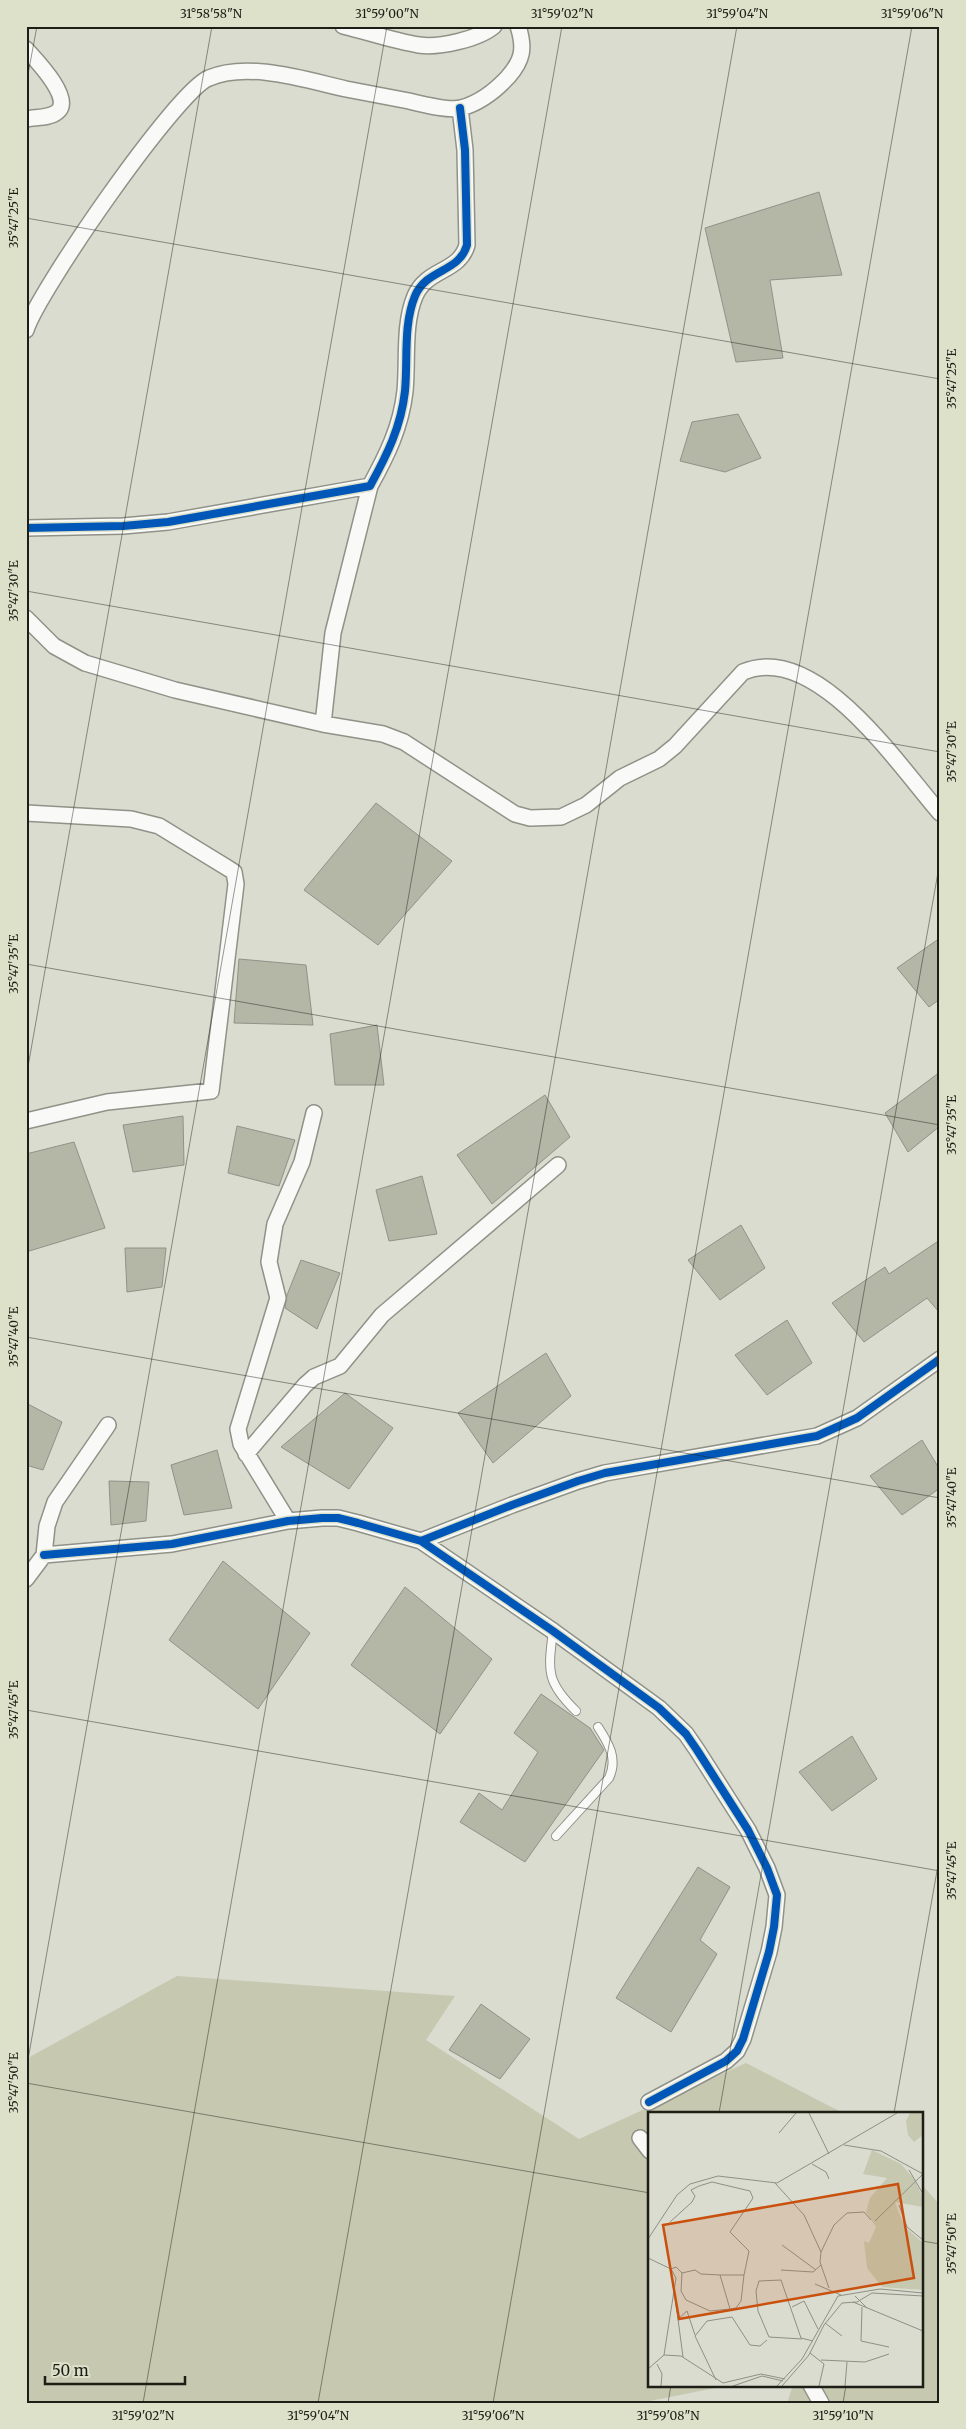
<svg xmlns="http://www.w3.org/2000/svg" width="966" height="2429" viewBox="0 0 966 2429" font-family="Merriweather,serif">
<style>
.green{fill:#c6c9b0}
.building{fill:#b4b6a6;stroke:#919289}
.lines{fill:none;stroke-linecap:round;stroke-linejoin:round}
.lane-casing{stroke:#909288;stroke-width:10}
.street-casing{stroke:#909288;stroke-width:18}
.lane{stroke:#f9faf8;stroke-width:8}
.street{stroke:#f9faf8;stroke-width:15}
.cycleway-casing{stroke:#dde1ca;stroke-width:11}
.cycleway{stroke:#0057b8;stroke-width:8}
.ticks{fill:none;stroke:#1d1e16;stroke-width:1;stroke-opacity:0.45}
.inset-road{fill:none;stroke:#8e9085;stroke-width:1}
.view{fill:#ca500e;fill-opacity:0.15;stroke:#ca500e;stroke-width:2.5}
.inset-edge{fill:none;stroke:#1d1e16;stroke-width:2.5}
.neatline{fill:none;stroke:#1d1e16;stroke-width:2}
.ticks-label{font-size:12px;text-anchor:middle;fill:#1d1e16}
</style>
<rect width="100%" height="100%" fill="#dadccf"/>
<path class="green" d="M 177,1976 L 455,1996 L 426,2040 L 579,2139 L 746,2063 L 843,2113 L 650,2113 L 650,2385 L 730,2385 L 640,2403 L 26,2403 L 26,2059 Z
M 922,2185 L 940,2205 L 940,2403 L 787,2403 L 793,2385 L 922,2385 Z"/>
<path class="building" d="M 819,192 L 842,275 L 770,280 L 783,358 L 736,362 L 705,228 Z
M 738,414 L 761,458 L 725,472 L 680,461 L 692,422 Z
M 376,803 L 452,861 L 378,945 L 304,890 Z
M 940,938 L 940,999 L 929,1007 L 897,968 Z
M 239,959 L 306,965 L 313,1025 L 234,1023 Z
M 377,1025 L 384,1085 L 335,1085 L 330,1034 Z
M 940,1072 L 940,1126 L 908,1152 L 885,1113 Z
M 545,1095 L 570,1137 L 492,1204 L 457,1155 Z
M 183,1116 L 184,1165 L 133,1172 L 123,1125 Z
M 237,1126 L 295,1140 L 279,1186 L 228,1173 Z
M 74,1142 L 105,1228 L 26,1252 L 26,1154 Z
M 422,1176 L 437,1234 L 389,1241 L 376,1190 Z
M 741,1225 L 765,1268 L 720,1300 L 688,1260 Z
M 940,1240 L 940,1313 L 927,1298 L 864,1342 L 832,1303 L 885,1267 L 889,1274 Z
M 125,1248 L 166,1248 L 162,1287 L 127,1292 Z
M 301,1260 L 340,1273 L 317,1329 L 285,1308 L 287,1295 Z
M 787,1320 L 812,1363 L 767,1395 L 735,1355 Z
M 546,1353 L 571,1396 L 493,1463 L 458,1413 Z
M 345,1393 L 393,1428 L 349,1489 L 281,1447 Z
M 26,1403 L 62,1422 L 43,1470 L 26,1465 Z
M 922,1440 L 940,1470 L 940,1488 L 902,1515 L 870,1476 Z
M 217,1450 L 232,1508 L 184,1515 L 171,1465 Z
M 109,1481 L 149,1482 L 146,1521 L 111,1525 Z
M 223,1561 L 310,1633 L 258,1709 L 169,1640 Z
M 405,1587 L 492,1659 L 440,1734 L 351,1665 Z
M 541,1694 L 590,1728 L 604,1750 L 525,1862 L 460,1822 L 479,1793 L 502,1810 L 538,1752 L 514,1733 Z
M 852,1736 L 877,1779 L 832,1811 L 799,1772 Z
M 698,1867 L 730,1887 L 700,1940 L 717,1954 L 671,2032 L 616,1998 Z
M 481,2004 L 530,2039 L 500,2079 L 449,2050 Z"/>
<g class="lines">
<g class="lane-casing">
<path id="lane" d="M 553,1631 C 548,1671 546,1682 576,1711
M 556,1836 L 609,1778 C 618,1759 609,1744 598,1727"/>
</g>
<g class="street-casing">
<path id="street" d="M 343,26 C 368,32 394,41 419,45 C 439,48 479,39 494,26
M 26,49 C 36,60 74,99 57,112 C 50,118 36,117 26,119
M 26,330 C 37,293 177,90 209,78 C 248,61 306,80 346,89 C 367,93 388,97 409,101 C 422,104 448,111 461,108 C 479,103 495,91 508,77 C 523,60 525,48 518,26
M 26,528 L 123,526 L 168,522 L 370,486 C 387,455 401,427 405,391 C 408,360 403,325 415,296 C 427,268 459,273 467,245 L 465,150 L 460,108
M 26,618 L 54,646 L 85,663 L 175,690 L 323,724 L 333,633 L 370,486
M 323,724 L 383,734 L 404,742 L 515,814 L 530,818 L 561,817 L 586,805 L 620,778 L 659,759 L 675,746 L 743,672 C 816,641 898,765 940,813
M 26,813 L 131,819 L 159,826 L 226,867 L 234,872 L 236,884 L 211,1091 L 107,1102 L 26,1121
M 246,1454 L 305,1385 L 314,1377 L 340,1366 L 382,1315 L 558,1165
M 288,1521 L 241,1444 L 238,1429 L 278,1298 L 269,1262 L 275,1224 L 302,1162 L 314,1113
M 421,1541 L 553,1631 L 659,1708 L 686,1734 L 697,1750 L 748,1830 L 767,1868 L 777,1895 L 774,1927 L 769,1952 L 743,2039 L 737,2051 L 726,2061 L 649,2102
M 44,1555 L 172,1544 L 288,1521 L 322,1518 L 338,1518 L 358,1523 L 421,1541 L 512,1505 L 578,1481 L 605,1473 L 817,1436 L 857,1418 L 940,1359
M 26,1579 L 44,1555 L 47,1526 L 55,1502 L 108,1425
M 640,2138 L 650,2151
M 811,2385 L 821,2403"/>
</g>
<use href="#lane" class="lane"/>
<use href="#street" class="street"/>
<g class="cycleway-casing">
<path id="cycleway" d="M 26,528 L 123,526 L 168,522 L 370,486 C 387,455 401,427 405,391 C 408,360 403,325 415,296 C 427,268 459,273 467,245 L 465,150 L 460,108
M 421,1541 L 553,1631 L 659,1708 L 686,1734 L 697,1750 L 748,1830 L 767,1868 L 777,1895 L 774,1927 L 769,1952 L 743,2039 L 737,2051 L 726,2061 L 649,2102
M 44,1555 L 172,1544 L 288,1521 L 322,1518 L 338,1518 L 358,1523 L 421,1541 L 512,1505 L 578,1481 L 605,1473 L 817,1436 L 857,1418 L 940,1359"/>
</g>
<use href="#cycleway" class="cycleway"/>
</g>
<path class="ticks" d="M 26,85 L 37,26M 26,218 L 940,379M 26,591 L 940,752M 26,964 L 940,1125M 26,1078 L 212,26M 26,1337 L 940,1498M 26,1710 L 940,1871M 26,2071 L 387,26M 26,2083 L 650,2193M 719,2113 L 940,861M 894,2113 L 940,1854M 922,2241 L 940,2244M 143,2403 L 562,26M 318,2403 L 737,26M 493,2403 L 912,26M 668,2403 L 671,2385M 843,2403 L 846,2385"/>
<g transform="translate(648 2112)">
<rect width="275" height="275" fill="#dadccf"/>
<path d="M 262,1 L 275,1 L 275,23 L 266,30 L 260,23 L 258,9 ZM 224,38 L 253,52 L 266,67 L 275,86 L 275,95 L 247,90 L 256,114 L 275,131 L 275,178 L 234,175 L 219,156 L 216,129 L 221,131 L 228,115 L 218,100 L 222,86 L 239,66 L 215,62 Z" fill="#c6c9b0"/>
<path class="inset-road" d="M 161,1 L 181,42M 131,21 L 148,1M 196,33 L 233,39 L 275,62M 164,52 L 178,60 L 181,67M 261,58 L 275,82M 127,71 L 156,103 L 173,140 L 172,150 L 181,176M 251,93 L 259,115 L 275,128M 227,109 L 275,62M 22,110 L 44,90 L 47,84 L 43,78 L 51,74 L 64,70 L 102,79 L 105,86 L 82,120 L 101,139 L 96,163M 0,127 L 29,83 L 42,72 L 70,64 L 129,71 L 249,1M 134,133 L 168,158M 173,140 L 186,113 L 199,101 L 216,100 L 223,108M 0,146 L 23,157 L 28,166 L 16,243 L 0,257M 23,157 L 28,155 L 34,161 L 33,179 L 38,188 L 62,199 L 82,197 L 72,163 L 53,162 L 47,158 L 34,161M 133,158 L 165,160 L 173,153M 72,163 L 96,163 L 93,189 L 88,196 L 82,197M 167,172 L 193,183M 207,184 L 219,196M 27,186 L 30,207M 205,190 L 275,219M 144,195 L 156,189 L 170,217M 214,195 L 213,229 L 241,235M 177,211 L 194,224M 154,227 L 121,225 L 110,199 L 108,179 L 111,169 L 133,168 L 153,226 L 165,229M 162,241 L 176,252 L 171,274M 16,243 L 33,244 L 75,271 L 113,262 L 137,267M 35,245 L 30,207 L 39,199 L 47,223M 173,248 L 217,250 L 241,242M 9,252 L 14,262 L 13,274M 68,268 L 47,224 L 59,209 L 84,205 L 102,233 L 112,234 L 119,228M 85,274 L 114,264 L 135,269M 129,274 L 154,247 L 190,184 L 232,177 L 275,181M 134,274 L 161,243 L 176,213 L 194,191 L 209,190 L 224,181 L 275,184M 197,274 L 199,250"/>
<path class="view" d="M 250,72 L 266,166 L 31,207 L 15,113 Z"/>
<rect width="275" height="275" class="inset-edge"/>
</g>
<rect width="966" height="2429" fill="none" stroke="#dde1ca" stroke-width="55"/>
<path d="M45 2376v8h140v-8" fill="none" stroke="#1d1e16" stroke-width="2.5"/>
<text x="52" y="2376" font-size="15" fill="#1d1e16" stroke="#dde1ca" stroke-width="4" paint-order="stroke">50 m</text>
<rect x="28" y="28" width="910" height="2374" class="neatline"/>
<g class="ticks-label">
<text x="211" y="18">31°58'58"N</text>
<text x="387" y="18">31°59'00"N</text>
<text x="562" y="18">31°59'02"N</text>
<text x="737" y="18">31°59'04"N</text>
<text x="912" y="18">31°59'06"N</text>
<text transform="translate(14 218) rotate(-90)" y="4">35°47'25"E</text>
<text transform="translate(952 379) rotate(-90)" y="4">35°47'25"E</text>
<text transform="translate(14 591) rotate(-90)" y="4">35°47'30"E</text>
<text transform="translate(952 752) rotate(-90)" y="4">35°47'30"E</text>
<text transform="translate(14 964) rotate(-90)" y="4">35°47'35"E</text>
<text transform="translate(952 1125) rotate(-90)" y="4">35°47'35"E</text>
<text transform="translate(14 1337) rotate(-90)" y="4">35°47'40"E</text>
<text transform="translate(952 1498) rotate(-90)" y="4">35°47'40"E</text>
<text transform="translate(14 1710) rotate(-90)" y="4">35°47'45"E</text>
<text transform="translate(952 1871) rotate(-90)" y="4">35°47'45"E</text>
<text transform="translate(14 2083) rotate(-90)" y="4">35°47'50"E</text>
<text transform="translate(952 2244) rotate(-90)" y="4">35°47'50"E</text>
<text x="143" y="2420">31°59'02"N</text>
<text x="318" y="2420">31°59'04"N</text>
<text x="493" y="2420">31°59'06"N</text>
<text x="668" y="2420">31°59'08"N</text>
<text x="843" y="2420">31°59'10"N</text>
</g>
</svg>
